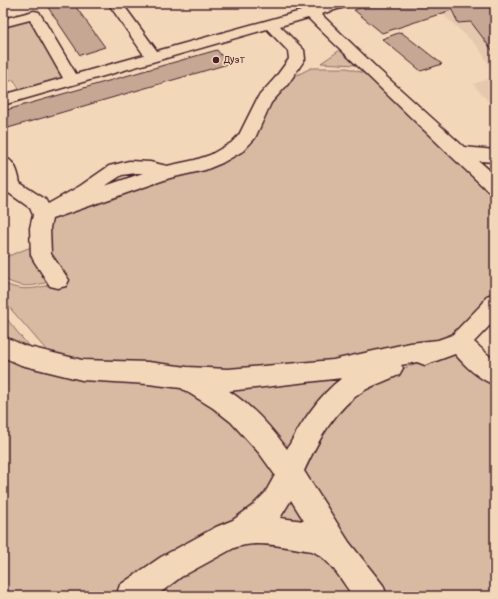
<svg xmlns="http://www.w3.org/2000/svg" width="498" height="599" viewBox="0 0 498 599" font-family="Pangolin,sans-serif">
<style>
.built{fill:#e4c9ae}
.green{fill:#d7baa1;stroke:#906c66}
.building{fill:#c5a794;stroke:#4a1f2b}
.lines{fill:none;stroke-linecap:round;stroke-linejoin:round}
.minor-casing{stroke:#4a1f2b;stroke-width:3}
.minor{fill:#f2d8b9;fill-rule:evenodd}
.poi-dot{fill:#4a1f2b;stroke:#f2d8b9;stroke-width:1.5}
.labels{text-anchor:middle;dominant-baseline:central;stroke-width:3.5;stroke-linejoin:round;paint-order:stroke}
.far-poi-label{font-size:10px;fill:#4a1f2b;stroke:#f2d8b9;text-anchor:start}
</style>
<rect width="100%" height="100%" fill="#f2d8b9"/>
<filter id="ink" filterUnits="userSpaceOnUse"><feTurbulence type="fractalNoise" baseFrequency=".025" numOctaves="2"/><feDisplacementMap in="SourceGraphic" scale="8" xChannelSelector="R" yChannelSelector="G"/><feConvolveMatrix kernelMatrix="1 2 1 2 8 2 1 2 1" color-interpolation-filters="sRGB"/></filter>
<g filter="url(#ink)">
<path class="built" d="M 431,3 L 495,3 L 495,74 L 478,47 Z
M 495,77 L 495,109 L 473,84 Z"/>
<path class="green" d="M 30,19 L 64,79 L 20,91 L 14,80 L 3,83 L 3,26 Z
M 340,50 L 355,65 L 321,63 Z
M 311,68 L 347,68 L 364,73 L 495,198 L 495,293 L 457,336 L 379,357 L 219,375 L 88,366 L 48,352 L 3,300 L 3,283 C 22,292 36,289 56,283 L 36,223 L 199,168 L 264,117 L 271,103 L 287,83 L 297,75 Z
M 31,247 L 55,280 C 34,286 23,290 3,278 L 3,258 Z
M 3,314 L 30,348 L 3,339 Z
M 3,350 L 160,379 L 222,404 L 282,478 L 246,521 L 315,543 L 365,596 L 3,596 Z
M 448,351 L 495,381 L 495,596 L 381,596 L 299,478 L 302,458 L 358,386 Z
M 336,374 L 357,379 L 288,466 L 200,381 Z
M 291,483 L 321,536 L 258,526 Z"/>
<path class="building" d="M 45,3 L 73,3 L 105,47 L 80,55 Z
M 376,3 L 489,3 L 495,14 L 495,54 L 471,22 L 458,23 L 452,10 L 382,33 L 354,10 Z
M 401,32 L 442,64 L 421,71 L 382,39 Z
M 217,50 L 228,64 L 8,128 L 3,116 L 3,111 Z"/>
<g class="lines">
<g class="minor-casing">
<path id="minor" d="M 108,3 L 122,3 L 157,51 L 301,11 L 296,3 L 309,3 L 313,7 L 327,3 L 350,3 L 348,6 L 321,14 L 379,70 L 464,147 L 495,150 L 495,162 L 479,161 L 495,175 L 495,193 L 488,191 L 452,157 L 308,18 L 280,26 L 304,50 L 305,59 L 288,84 L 271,103 L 255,138 L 243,151 L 222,163 L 205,170 L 170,178 L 52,219 L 50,228 L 51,254 L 69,280 L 66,286 L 58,288 L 50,286 L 34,261 L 31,255 L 30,228 L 33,215 L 30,208 L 3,189 L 3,157 C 15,160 18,172 20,183 L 45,199 L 48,204 L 80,186 L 109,166 L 129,161 L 150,162 L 167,166 L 195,160 L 210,155 L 231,143 L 239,135 L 258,97 L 275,78 L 289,59 L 288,51 L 267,29 L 3,105 L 3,95 L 63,78 L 30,20 L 3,27 L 3,19 L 34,11 L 39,12 L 76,74 L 144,55 ZM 136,173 L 143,173 L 105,186 L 122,175 Z
M 495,293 L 495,320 L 474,342 L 495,361 L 495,385 C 479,379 466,367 455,354 L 425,365 L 417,362 L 401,365 L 403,368 L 399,375 C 388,380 376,384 365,390 C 335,408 318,441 304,471 L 349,542 L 383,585 L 387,596 L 353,596 C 341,580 331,560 312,551 C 288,548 258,539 234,548 L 181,577 L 156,596 L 116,596 L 120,585 L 161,557 L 216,527 L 233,520 L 252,506 L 265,493 L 275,475 L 260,454 L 231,422 L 213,408 L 181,388 L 148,384 L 82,380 L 21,365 L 3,357 L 3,336 L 25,346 L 82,360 L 148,362 L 187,367 L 228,369 L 333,360 L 410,343 L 438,340 L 452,335 L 483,303 L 487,296 ZM 342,378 C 318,396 302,422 287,449 C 271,427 252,406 229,391 ZM 291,500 L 304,521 L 280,518 Z"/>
</g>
<use href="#minor" class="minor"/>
</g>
</g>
<circle class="poi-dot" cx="216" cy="60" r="4"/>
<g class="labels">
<g class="far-poi-label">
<text x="224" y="60">Дуэт</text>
</g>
</g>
<rect width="498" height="599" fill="none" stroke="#f2d8b9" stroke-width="16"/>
<rect x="8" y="8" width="482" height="583" fill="none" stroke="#4a1f2b" stroke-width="1.5" filter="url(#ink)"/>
</svg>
